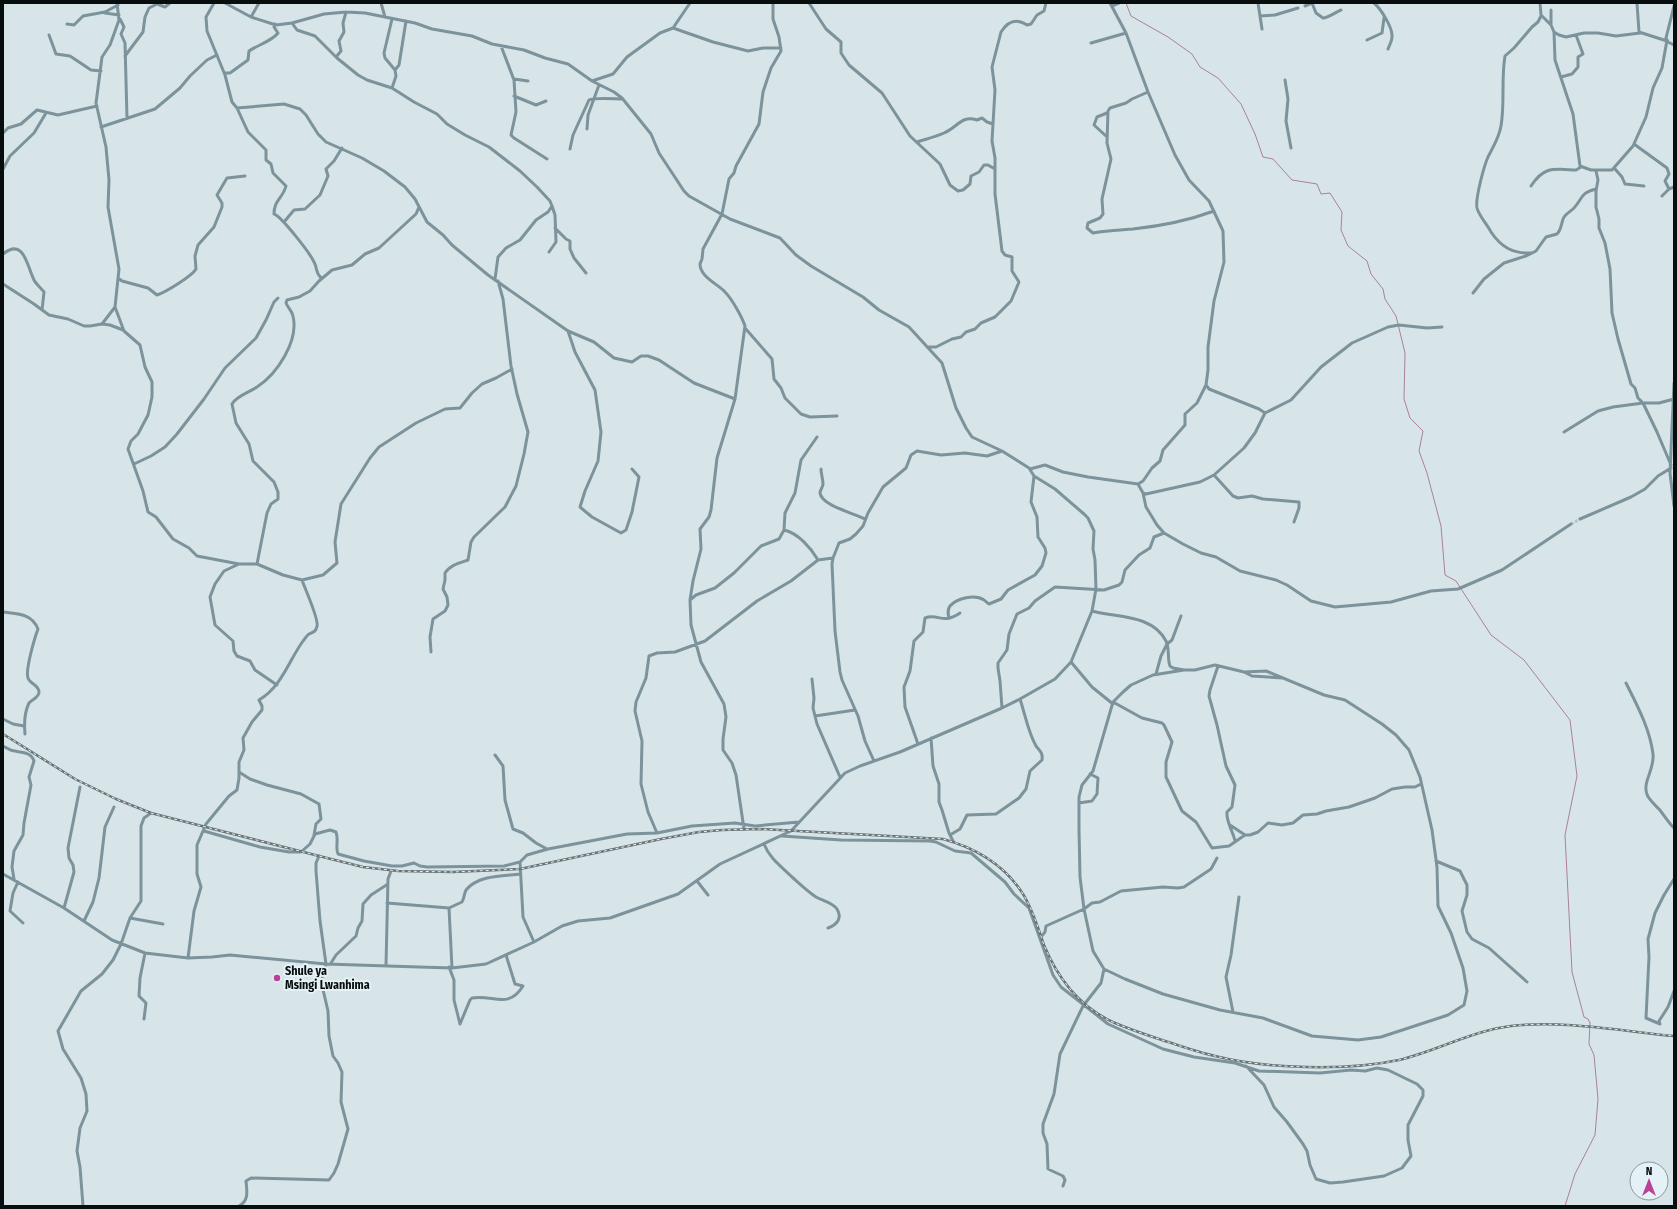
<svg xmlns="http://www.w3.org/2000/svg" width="1677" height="1209" viewBox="0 0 1677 1209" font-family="'Fira Sans Condensed',sans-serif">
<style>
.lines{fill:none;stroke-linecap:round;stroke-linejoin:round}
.stream{stroke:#ab809a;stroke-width:1}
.street-tunnel{stroke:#b8c5c8;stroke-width:3;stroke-dasharray:3 1.5;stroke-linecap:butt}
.street{stroke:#7c939b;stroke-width:3}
.rail-casing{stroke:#6a7376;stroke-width:2.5}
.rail{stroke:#e4f2f7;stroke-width:1;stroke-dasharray:3;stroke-linecap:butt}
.poi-dot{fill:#ba4195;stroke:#e4f2f7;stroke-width:1.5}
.labels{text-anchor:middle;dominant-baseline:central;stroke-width:4;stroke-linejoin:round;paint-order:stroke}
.poi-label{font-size:12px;font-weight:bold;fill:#080d0e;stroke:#e4f2f7;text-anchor:start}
</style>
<rect width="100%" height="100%" fill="#d7e5e9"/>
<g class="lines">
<path class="stream" d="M 1126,3 L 1131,16 L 1168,37 L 1192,54 L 1200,67 L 1218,78 L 1241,104 L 1255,134 L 1263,157 L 1273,159 L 1292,180 L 1317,184 L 1321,194 L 1330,193 L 1342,212 L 1341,230 L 1348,246 L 1367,261 L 1371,274 L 1383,289 L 1385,299 L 1396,316 L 1405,353 L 1404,399 L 1410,418 L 1423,431 L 1419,451 L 1427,473 L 1441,526 L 1445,575 L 1456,581 L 1491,635 L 1524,660 L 1570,720 L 1577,776 L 1565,835 L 1572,972 L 1584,1017 L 1588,1019 L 1590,1023 L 1589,1044 L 1594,1055 L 1598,1099 L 1595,1135 L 1575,1174 L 1565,1206"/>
<path class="street-tunnel" d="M 1571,524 L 1580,519"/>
<path class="street" d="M 214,3 L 206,17 L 207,31 L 225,75 L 232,102 L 237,108 L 284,104 L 300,109 L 306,115 L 318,134 L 326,142 L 362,158 L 384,171 L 405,187 L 415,199 L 427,222 L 443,235 L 452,245 L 488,275 L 568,331 L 594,342 L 614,358 L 632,362 L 641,356 L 648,356 L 659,360 L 694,383 L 735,399
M 381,3 L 385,17
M 809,3 L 826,29 L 841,42 L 841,53 L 849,65 L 882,93 L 910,136 L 940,164 L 950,185 L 958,191 L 963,190 L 970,184 L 971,176 L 979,172 L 984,165 L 988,165 L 995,169
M 1258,3 L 1262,29
M 1312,3 L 1316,13 L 1323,18 C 1328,18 1336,12 1341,10
M 1374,3 C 1381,9 1393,28 1392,37 C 1392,41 1389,46 1388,49
M 1540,3 L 1541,15 L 1551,25 L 1554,32 L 1555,60 L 1573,114 L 1580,166 L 1591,170 L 1612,170 L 1633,146 L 1646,117 L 1653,88 L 1662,68 L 1667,40
M 1637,3 L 1639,32 L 1667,41
M 1112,6 L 1119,3
M 1305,6 L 1312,3
M 1674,6 L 1666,38 L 1668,42 L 1674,45
M 105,13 L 119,15
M 1260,16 L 1275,15 L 1298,8
M 251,17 L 259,3
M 120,19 L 124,27 L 121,34 L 125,43 L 127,118
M 392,19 L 384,53 L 385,58 L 395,70
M 292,23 L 297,30 L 315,36 L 337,58 L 358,75 L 367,80 L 392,88 L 414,102 L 437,114 L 447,124 L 465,135 L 489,147 L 520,171 L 537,187 L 550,201 L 552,206 L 548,212 L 536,220 L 520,240 L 506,248 L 498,257 L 495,279
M 67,24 L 74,25 L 83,16 L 105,12 L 118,5
M 1551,25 L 1551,10
M 673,28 L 713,42 L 748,51 L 763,48 L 781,48
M 1554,32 L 1559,35 L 1566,37 L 1584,33 L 1598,33 L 1616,36 L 1640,33
M 49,35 L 56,54 L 70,56 L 91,70 L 101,71
M 1367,40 L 1382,33 L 1384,18
M 1091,43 L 1126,33
M 501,46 L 514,80 L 516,112 L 511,135 L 514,138 L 547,159
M 125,56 L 143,32 L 145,17 L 149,8 L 157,4 L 165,7 L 170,3
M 336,57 L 341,51 L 339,41 L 344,32 L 343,23 L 346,12
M 224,73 L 230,73 L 248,60 L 249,51 C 258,45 272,41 278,33 L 274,27 L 275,24
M 1561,77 L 1572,74 L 1578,67 L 1578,57 L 1583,54 L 1576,35
M 514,79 L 528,81
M 1285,80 L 1288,99 L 1286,121 L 1291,148
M 592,81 L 613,74 L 627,57 L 660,33 L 673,28 L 690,3
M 392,88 L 396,76 L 395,70 L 399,65 L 406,21
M 1148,92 L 1132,99 L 1126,103 L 1110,108 L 1108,111 L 1107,143 L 1111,159 L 1102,199 L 1103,214 L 1100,218 L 1088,223 L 1087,228 L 1093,233 C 1107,230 1120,230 1133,229 C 1161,226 1187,221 1214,211
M 514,96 L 536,105 L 546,101
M 237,108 L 248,132 L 266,150 L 266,160 L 271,164 L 273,173 L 286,186 C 283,198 274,200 274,214 C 281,216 310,253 314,262 C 318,269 314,270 321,278
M 101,127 L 155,109 L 180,88 L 190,76 L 207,60 L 217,55
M 587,129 L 588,115 L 599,85
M 3,133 L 8,128 L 21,124 L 37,110 L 58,115 L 97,106
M 1106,136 L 1094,125 L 1097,117 L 1107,113
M 917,142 C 926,139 935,137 944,133 C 958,127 961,115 977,120 L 982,118 L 987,122 L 993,124
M 1634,144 L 1667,168 L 1669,174 L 1665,181 L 1669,189
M 570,149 L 573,135 L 589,100 C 594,97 615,99 623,99
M 3,169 L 10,156 L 34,133 L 46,113
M 1615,169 L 1622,177 L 1625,184 L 1644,186
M 1596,171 L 1598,180 L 1596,191 L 1596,207 L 1599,219 L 1599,228 L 1605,243 L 1610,269 L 1612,313 L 1618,339 L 1631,384 L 1635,388 L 1638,398 L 1643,403 L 1657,432 L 1671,465
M 1531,186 C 1544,166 1553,169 1576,170 L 1581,167
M 1662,196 L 1669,189 L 1674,187
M 284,222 L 294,210 L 305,209 L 320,195 L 328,176 L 326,169 L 334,161 L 342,148
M 555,228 L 566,239 L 570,241 L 570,249 L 574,258 L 586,273
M 549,252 L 556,242 L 555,215 L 552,206
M 1532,253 C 1513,254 1501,247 1491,232 C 1487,224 1479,216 1477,208 C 1475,199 1484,166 1488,157 C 1493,147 1499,138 1501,126 C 1505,103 1501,79 1505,56 L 1514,48 L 1532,27 L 1538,22 L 1541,16
M 3,254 C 24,237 27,266 34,280 C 36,284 41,288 44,292 L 42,310
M 118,278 L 122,281 L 148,288 L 157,295 C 166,292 192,276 196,269 L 195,256 L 198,245 L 214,227 L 222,207 L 222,203 L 217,195 L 227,178 L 245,176
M 3,284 L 34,304 L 49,315 L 68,319 L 84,326 L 90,326 L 102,324 L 115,307 L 119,269 L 108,207 L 109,180 L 106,147 L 96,103 L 102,57 L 110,45 L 119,20 L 117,3
M 1473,293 L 1484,279 L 1504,263 L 1526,256 L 1536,251 L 1546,237 L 1557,234 C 1562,229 1561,222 1564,217 C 1566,214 1571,211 1574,208 C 1583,198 1580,193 1596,189
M 115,307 L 124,331 L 140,345 L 145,367 L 152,382 L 152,397 L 148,415 L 138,434 L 131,441 L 128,449 L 143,491 L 148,512 L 156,517 L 173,539 L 189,548 L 197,556 L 239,564
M 102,324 L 110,325 L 123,330
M 745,328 L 772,359 L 774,379 L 781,388 L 785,398 L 801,414 L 810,417 L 837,416
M 568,331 L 575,352 L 595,390 L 601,432 L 598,461 L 585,491 L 580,507 L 592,517 L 621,533 L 626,530 L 632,512 L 639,477 L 632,469
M 927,347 L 936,347 L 952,339 L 961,337 L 966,332 L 975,329 L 981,323 L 995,317 L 1011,301 L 1019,282 L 1012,271 L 1012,257 L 1005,255 L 1002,251 L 995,194 L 995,158 L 992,141 L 995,90 L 992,67 L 1001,32 C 1008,21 1016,18 1027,25 L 1031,24 L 1037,15 L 1044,11 L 1046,3
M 1674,383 L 1670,473 L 1674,506
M 1206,385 L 1209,389 L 1259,409 L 1265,413
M 1564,432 L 1598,411 L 1613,407 L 1643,403 L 1659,403 L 1674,399
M 134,464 L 151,456 L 165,447 L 177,434 L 204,399 L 225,368 L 256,338 L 266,320 L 274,302 L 278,298
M 821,469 C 821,474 823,479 823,484 C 823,487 820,490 820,493 C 822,506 854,513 865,519
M 1030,469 L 1045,465 L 1063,472 L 1088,477 L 1138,484 L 1143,481 L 1152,468 L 1160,461 L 1163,450 L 1185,425 L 1185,414 L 1197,403 L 1206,385 L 1208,370 L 1208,347 L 1214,301 L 1224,262 L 1223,231 L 1209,201 L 1189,180 L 1175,155 L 1148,92 L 1126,33 L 1110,3
M 1214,475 L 1233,496 L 1238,498 L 1252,496 L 1263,499 L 1299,502 L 1299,508 L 1294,522
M 1138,484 L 1143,493 L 1146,494 L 1200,482 L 1214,475 L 1244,448 L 1255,433 L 1265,413 L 1291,400 L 1321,367 L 1352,343 L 1388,327 L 1399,325 L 1427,328 L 1442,327
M 1143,493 L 1146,507 L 1157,525 L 1164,533 L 1183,544 L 1201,553 L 1216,557 L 1240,571 L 1276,580 L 1287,585 L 1311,601 L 1335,607 L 1391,602 L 1431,591 L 1458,589 L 1502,570 L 1571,524
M 1580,519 L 1631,497 L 1645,489 L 1658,476 L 1671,468
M 784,530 C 798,533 811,548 818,560 L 833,558
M 257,564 L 267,513 L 271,504 L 278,499 L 278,492 L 274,482 L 253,461 L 249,444 L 236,423 L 232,404 C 236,396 250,392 257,387 C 277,374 299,341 293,316 C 292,311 288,308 286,303 L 287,300 L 299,297 L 310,291 L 319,281 L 332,270 L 352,265 L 365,254 L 379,248 L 416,214 L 419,207
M 690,600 L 696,595 L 715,588 L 734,573 L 761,546 L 779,539 L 784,530 L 785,513 L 795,493 L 801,460 L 817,437
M 1092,611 C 1117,618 1152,614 1166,641 C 1170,649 1167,658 1170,666 L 1173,668 L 1184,670
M 3,612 C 17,614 32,613 38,629 C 35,637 25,670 28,678 C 30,684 39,685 39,692 C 39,698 32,699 29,703 C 24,713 24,723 25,734
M 949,618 C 948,614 947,610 950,606 C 957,598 975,594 984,600 C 986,601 987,603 989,604 L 1001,599 L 1008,590 L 1035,575 L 1042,566 L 1046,553 L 1045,548 L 1038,537 L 1037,517 L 1031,502 L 1034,476
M 431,652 L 430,637 L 433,619 L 445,611 L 448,605 L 447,597 L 443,589 L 445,580 L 445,573 C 450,565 459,563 468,560 L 471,542 L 474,537 L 505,507 L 516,486 L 524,454 L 528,432 L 517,394 L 511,366 L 503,299 L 498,281
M 1071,662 L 1092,687 L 1113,704
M 1215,665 L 1244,672 L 1266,671 L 1324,695 L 1345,700 L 1382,724 L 1396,735 L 1409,750 L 1420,777 L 1432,830 L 1437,867 L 1438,906 L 1451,933 L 1463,968 L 1467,991 L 1464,1005 L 1448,1015 L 1381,1037 L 1358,1040 L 1312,1036 L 1263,1018 L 1220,1010 L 1163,994 L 1125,979 L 1104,969 L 1093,951 L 1084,909 L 1080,877 L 1079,829 L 1079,797 L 1082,785 L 1093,771 L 1113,702 L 1123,692 L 1131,685 L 1153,675 L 1184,670 L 1195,670 Z
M 1218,666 L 1210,690 L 1209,696 L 1217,725 L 1226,766 L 1235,785 L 1232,807 L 1227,812 C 1226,822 1233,831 1235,841
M 1244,672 L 1252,676 L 1283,678
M 1156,674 L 1161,656 L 1167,644 L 1172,640 L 1181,616
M 812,679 L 814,698 L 813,708 L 817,724 L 840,777
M 1626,683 C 1637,705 1650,729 1653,754 C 1654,764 1650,771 1647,781 C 1643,795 1650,800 1659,809 C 1664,815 1668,822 1674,828
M 277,685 L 255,670 L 250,661 L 237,656 L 234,651 L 233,641 L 215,625 L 210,597 L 215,584 L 224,571 L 239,564 L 257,564 L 283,575 L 302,580 L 323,575 L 337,563 L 335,542 L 341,504 L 370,458 L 379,447 L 416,423 L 445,409 L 460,408 L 472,393 L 482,384 L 496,378 L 512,369
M 1113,702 L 1142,718 L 1162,723 L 1164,725 L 1172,742 L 1166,762 L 1166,777 L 1182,811 L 1196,822 L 1212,848 L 1229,846 L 1245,835 L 1250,835 L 1258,832 L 1268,823 L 1282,825 L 1293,823 L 1303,815 L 1317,814 L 1326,811 L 1349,807 L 1375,798 L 1392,789 L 1405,787 L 1415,787 L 1421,784
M 1002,708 L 1000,681 L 998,668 L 998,663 L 1007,650 L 1009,634 L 1017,614 L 1029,608 L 1035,601 L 1055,587 L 1104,590 L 1119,585 L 1122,582 L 1125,570 L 1139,555 L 1150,548 L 1154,537 L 1164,533
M 815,716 L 855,710
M 3,719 L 13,724 L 24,726
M 931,738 L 933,766 L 939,784 L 939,802 L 942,810 L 949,833 L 953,841
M 918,744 L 905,707 L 904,687 L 910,671 L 914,641 L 923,632 L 925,618 C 938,613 943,625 960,613
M 3,746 C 7,748 11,751 15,751 C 23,753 31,752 34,761 L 29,777 L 31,785 L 24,823 L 23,835 L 14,851 L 12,867 L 14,879
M 495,755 L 503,766 L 505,800 L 513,829 L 523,833 L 536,843 L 547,849
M 874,761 L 865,741 L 858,716 L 842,680 L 840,672 L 835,631 L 832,564 L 833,558 L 839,543 L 850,539 L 856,534 L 863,526 L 868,513 L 883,487 L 906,468 L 911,455 L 917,451 L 941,455 L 965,453 L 987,456 L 1002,451
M 239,772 L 250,779 L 267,785 L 301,794 L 319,804 L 321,819 L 316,824 L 314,835
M 1079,803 L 1092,801 L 1097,794 L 1098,778 L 1090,774
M 1230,825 L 1245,835
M 744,829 L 736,775 L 732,763 L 723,750 L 723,739 L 726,717 L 724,704 L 701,662 L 691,625 L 690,600 L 693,581 L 701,549 L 700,529 L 709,517 L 711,510 L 717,458 L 735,399 L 745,326 C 742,317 732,299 725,292 C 718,284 700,277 700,264 L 702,259 L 703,249 L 722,214 L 729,179 L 734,173 L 736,166 L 759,124 L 763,92 L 771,68 L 781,51 L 779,37 L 773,19 L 773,3
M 204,831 L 260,847 L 289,852 L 301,852 L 310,844 L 315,834 L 330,830 L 336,832 C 339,840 335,847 338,854 L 364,861 L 392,866 L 402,866 L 414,863 L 420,866 L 427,867 L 504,866 L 520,862 L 527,855 L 548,849 L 627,834 L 657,833 L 692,826 L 735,823 L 755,826 L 799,822
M 657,833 L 648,812 L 641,784 L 642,741 L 635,711 L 636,702 L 646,678 L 649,656 L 657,653 L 675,652 L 705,641 L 757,601 L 791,581 L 818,560
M 950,835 L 960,829 L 967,815 L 996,814 L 1019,798 L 1026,789 L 1030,771 L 1042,760 C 1043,753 1040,751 1036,746 C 1028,732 1025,714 1020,699
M 782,836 L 841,840 L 930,841 L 936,842 L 955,851 L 971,853 L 1005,882 L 1014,894 L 1029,908 L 1053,975 L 1061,987 L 1108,1024 L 1163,1049 L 1194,1057 L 1235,1063 L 1259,1071 L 1320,1073 L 1351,1070 L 1365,1071 L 1377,1068 L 1388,1070 L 1417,1084 L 1423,1090 L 1423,1096 L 1408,1125 L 1408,1140 L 1411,1156 L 1402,1168 L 1384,1176 L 1343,1182 L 1330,1183 L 1316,1179 L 1310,1165 L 1307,1151 L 1303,1144 L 1287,1122 L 1274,1107 L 1264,1085 L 1246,1066
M 764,844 C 770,859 781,866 792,877 C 800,884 807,891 816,897 C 823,901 832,902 837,909 C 843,919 836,925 828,928
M 1436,861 L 1460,871 L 1467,885 L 1467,895 L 1462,911 L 1467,932 L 1472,939 L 1489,948 L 1527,982
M 520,862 L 523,917 L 534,942
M 3,874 L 64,908 L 112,940 L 145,953 L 188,958 L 212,957 L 230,955 L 326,964 L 419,967 L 452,968 L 486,964 L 534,942 L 562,926 L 578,921 L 610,918 L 678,894 L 720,864 L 791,831 L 845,773 L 860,766 L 900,752 L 1002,708 L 1020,699 L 1055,679 L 1071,662 L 1092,611 L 1096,589 L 1095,560 L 1093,549 L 1094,531 L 1088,518 L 1084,514 L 1055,489 L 1034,476 L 1029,468 L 1002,451 L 972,437 L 966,428 L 956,408 L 942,363 L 909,327 L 879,310 L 863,297 L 811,266 L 796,255 L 780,238 L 730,219 L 689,196 L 684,191 L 659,153 L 651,134 L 622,98 L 614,92 L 592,81 L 568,64 L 545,58 L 524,50 L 492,44 L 472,36 L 432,29 L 415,23 L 365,13 L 346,12 L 324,14 L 292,23 L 276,25 L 251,17 L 225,3
M 1674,879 L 1664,895 L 1655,913 L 1648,939 L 1649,957 L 1646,1018 L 1660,1024 L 1659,1021 L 1668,1007 L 1674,991
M 697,881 L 708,895
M 18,882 L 13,893 L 10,911 L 23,923
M 387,903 L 449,908 L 462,902 C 464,899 464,894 466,890 C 478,875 503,876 520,874
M 64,908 L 74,872 L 73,865 L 69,858 L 68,848 L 80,787
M 449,908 L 452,968
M 130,918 L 163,924
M 84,921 L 93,902 L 99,878 L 105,827 L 114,807
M 1040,938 L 1045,932 L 1046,926 L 1084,909 L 1092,903 L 1100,902 L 1121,891 L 1163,887 L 1178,888 L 1184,887 L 1211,869 L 1217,858
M 188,958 L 194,911 L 201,887 L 197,874 L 197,845 L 206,824 L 229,796 L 237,790 L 239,778 L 239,762 L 244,750 L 243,738 L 252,722 L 262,710 L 262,706 L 259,700 C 282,686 288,662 303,641 C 305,639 306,636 309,634 C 313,632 316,632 317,626 C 319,619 305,589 302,580
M 331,963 L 336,955 L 356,936 L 358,928 L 362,921 L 363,904 L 371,895 L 388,884
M 386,965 L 388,879 L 391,871
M 449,967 L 454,980 L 454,1000 L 460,1024
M 1233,1012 L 1226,977 L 1231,955 L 1239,897
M 144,1019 L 146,1003 L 139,996 L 140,978 L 145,953
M 460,1024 L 470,1000 L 472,998 C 493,994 508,1010 523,986 L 515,984 L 506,955
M 1063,1186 L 1065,1180 L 1063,1176 L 1048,1169 L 1047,1144 L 1043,1133 L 1043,1124 L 1054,1094 L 1060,1054 L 1083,1006 L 1101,983 L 1104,969
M 83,1206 L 80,1167 L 77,1151 L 80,1128 L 87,1111 L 86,1094 L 81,1078 L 63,1049 L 58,1031 L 81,991 L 102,974 L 113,960 L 121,944 L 130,918 L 141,901 L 141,826 L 144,818 L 151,813
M 239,1206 C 249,1201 247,1191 246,1181 L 251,1178 L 329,1180 L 334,1173 L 338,1164 L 348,1129 L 341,1102 L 342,1072 L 338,1063 L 333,1056 L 329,1036 L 328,1011 L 321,981 L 326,964 L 320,921 L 316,871 L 316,863 L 319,856"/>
<g class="rail-casing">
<path id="rail" d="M 3,734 L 75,779 L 116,799 L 151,813 L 319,856 L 363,867 L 398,871 L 453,872 L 520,869 L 661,839 L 699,832 L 722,830 L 760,829 L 943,839 C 976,848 1004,864 1023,894 C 1033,910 1038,928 1044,945 C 1058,979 1081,1008 1115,1023 C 1129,1029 1144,1034 1159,1039 C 1178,1045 1196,1052 1215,1056 C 1266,1069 1347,1071 1399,1060 C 1437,1051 1471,1031 1511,1026 C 1563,1020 1622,1031 1674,1036"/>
</g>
<use href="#rail" class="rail"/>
</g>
<circle class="poi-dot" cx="277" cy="978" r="4"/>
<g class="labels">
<g class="poi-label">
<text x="285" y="971">Shule ya<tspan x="285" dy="14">Msingi Lwanhima</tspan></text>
</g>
</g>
<rect width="1677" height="1209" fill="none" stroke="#080d0e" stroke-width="8"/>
<g transform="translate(1649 1181)"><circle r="19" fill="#e4f2f7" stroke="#8c969a"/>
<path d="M0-3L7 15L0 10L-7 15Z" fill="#ba4195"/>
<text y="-6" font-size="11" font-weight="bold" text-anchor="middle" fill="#080d0e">N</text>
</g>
</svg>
